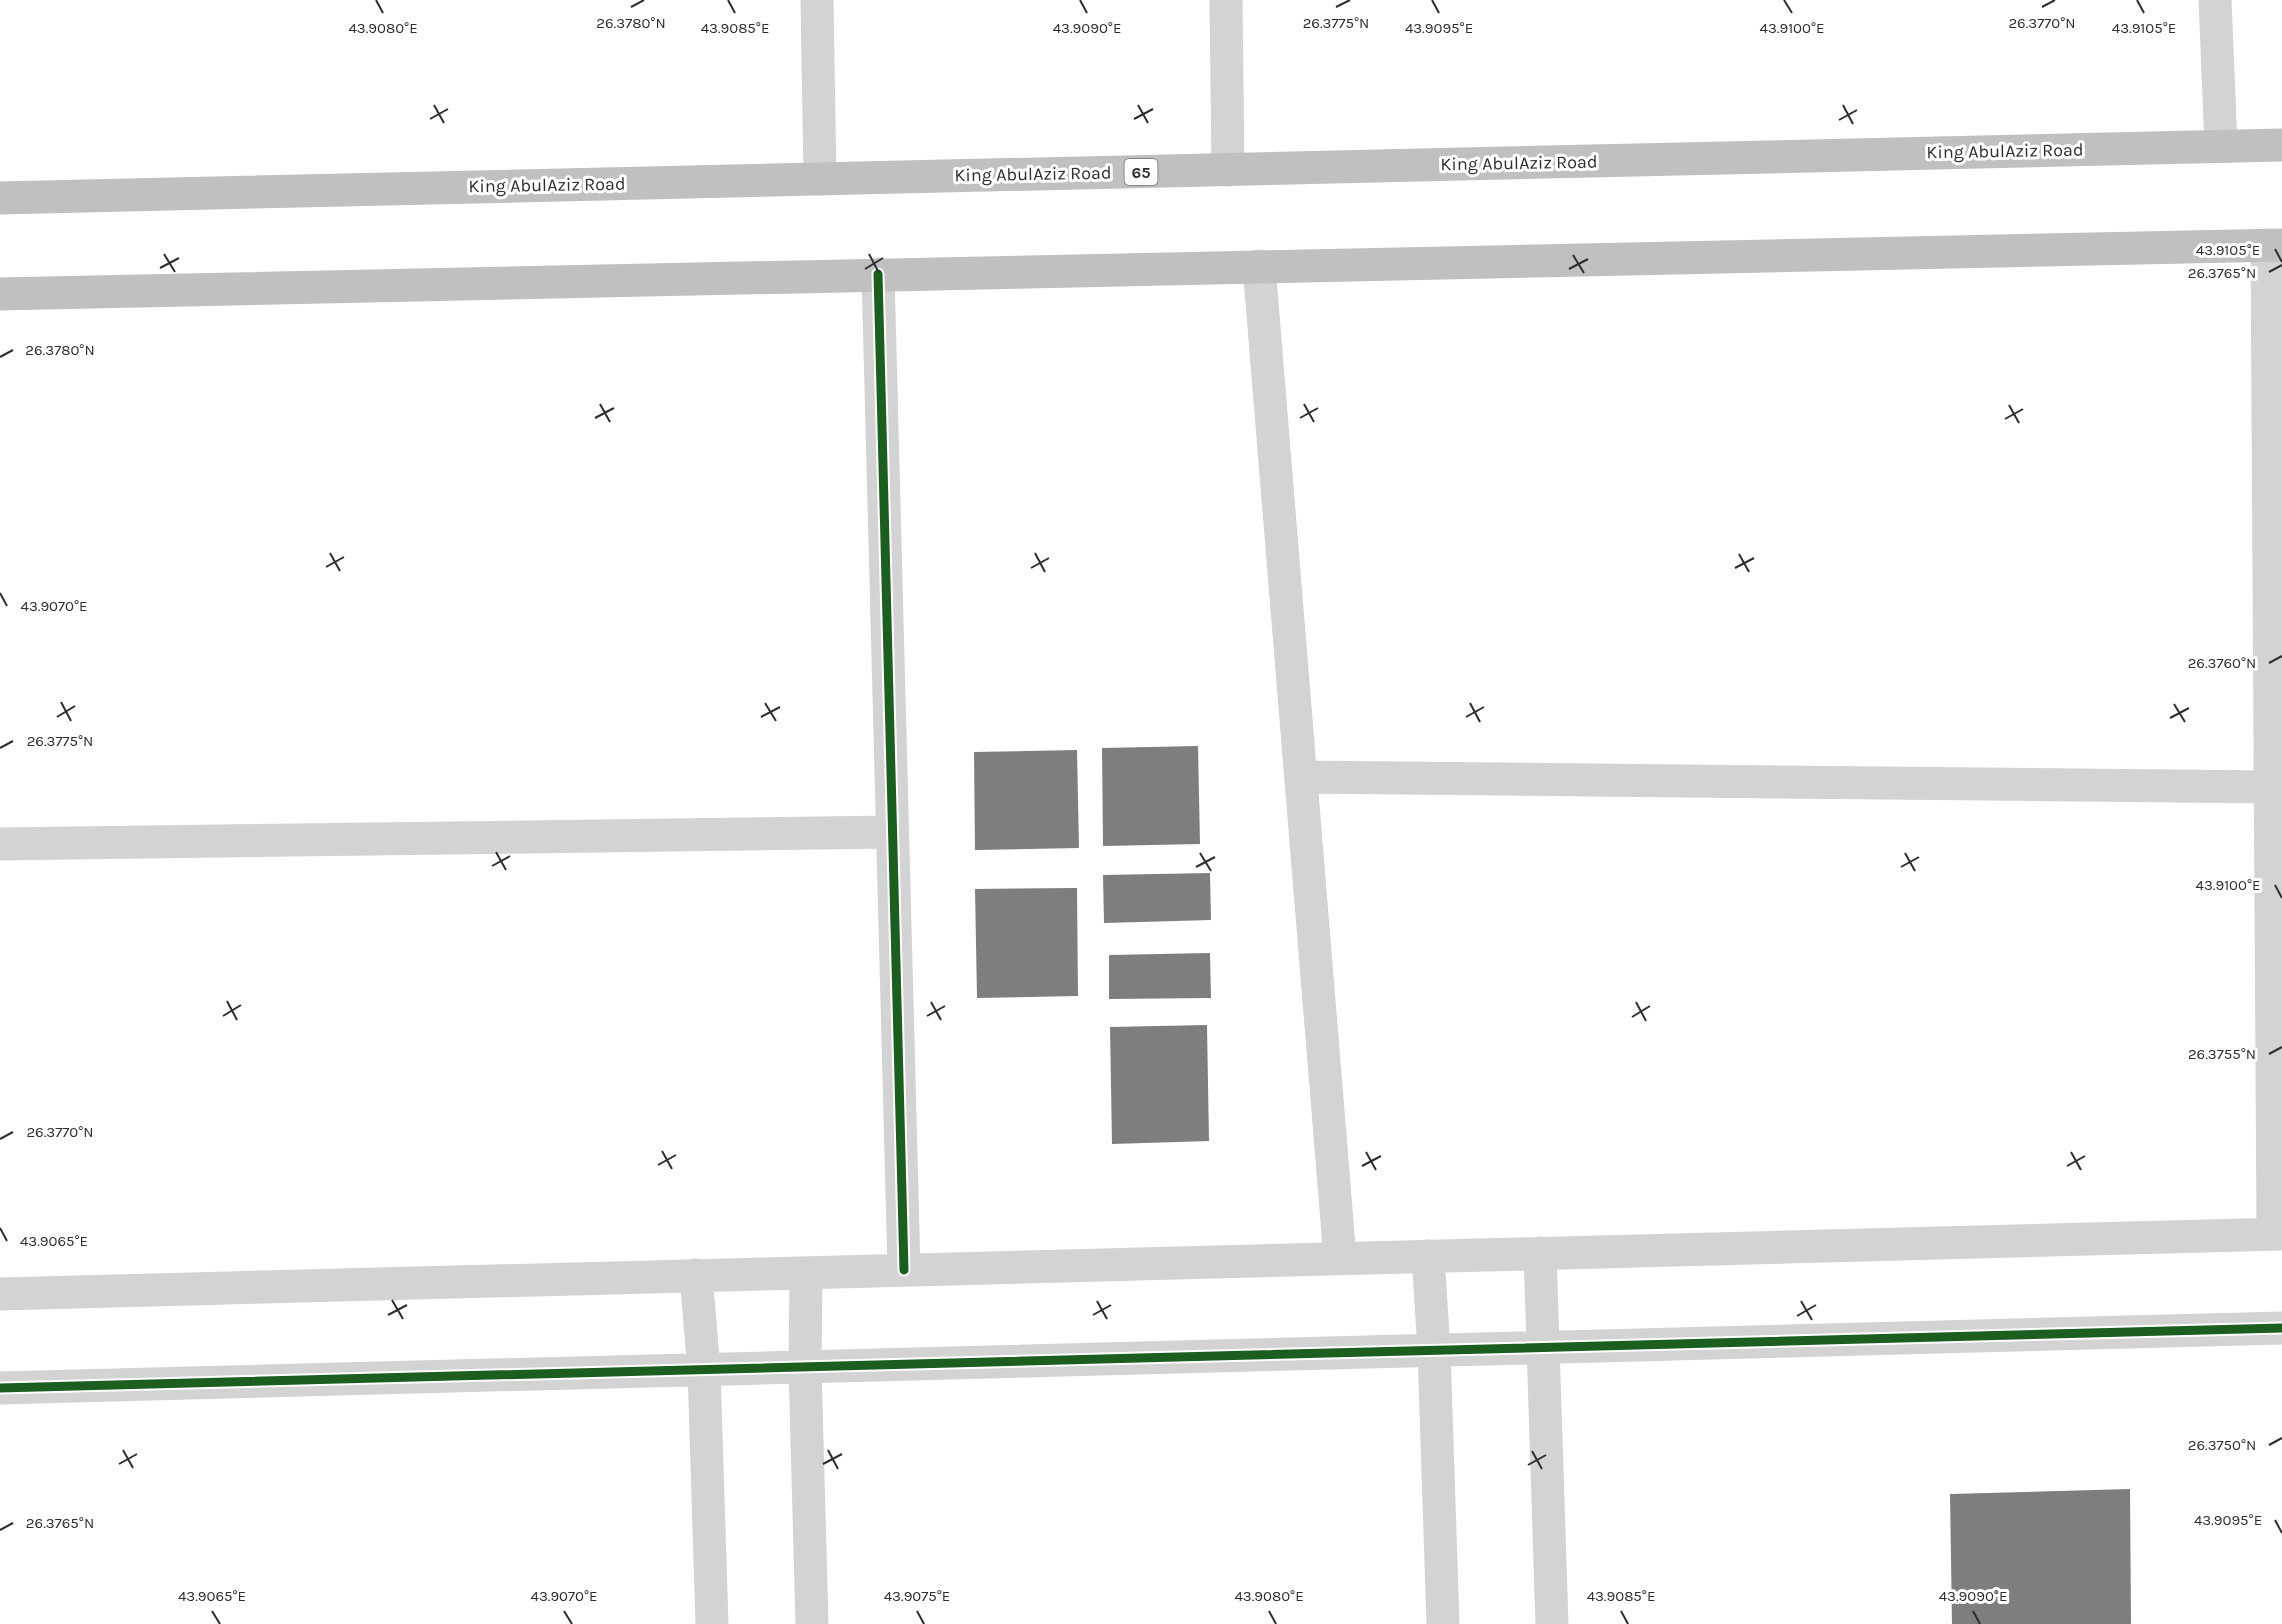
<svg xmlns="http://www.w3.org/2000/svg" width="2282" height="1624" viewBox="0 0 2282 1624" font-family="Karla,sans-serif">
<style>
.building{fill:#7e7e7e}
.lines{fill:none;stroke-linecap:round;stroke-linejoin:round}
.minor{stroke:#d3d3d3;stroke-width:33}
.highway{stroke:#c0c0c0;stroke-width:33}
.cycleway-casing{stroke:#fff;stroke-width:13}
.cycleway{stroke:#1b5e20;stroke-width:9}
.ticks{fill:none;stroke:#2e2e2e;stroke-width:2}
.labels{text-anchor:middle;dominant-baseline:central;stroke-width:6;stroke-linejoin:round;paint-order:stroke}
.shield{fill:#fff;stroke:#6d6d6d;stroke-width:1.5}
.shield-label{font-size:16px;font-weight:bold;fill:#2e2e2e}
.street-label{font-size:18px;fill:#2e2e2e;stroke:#fff}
.ticks-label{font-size:15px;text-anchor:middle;fill:#2e2e2e;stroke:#fff;stroke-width:6;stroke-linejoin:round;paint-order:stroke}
</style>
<rect width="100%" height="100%" fill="#fff"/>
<path class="building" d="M 1198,746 L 1200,844 L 1103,846 L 1102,748 Z
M 1077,750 L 1079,848 L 975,850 L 974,752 Z
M 1210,873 L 1211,920 L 1104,923 L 1103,875 Z
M 1077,888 L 1078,996 L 977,998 L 975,889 Z
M 1210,953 L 1211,998 L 1109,999 L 1109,955 Z
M 1207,1025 L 1209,1141 L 1112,1144 L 1110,1027 Z
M 2130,1489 L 2131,1624 L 1952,1624 L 1950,1494 Z"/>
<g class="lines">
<path class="minor" d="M 817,0 L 820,179
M 1226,0 L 1228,170
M 2215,0 L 2221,146
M 2267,245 L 2273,1234
M 1259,266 L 1340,1258
M 878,274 L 904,1270
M 1301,777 L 2271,787
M 0,844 L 892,832
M 1540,1253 L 1552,1624
M 1428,1256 L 1434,1350 L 1443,1624
M 806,1273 L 805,1367 L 812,1624
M 696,1275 L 704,1370 L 712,1624
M 0,1294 L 2282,1234
M 0,1388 L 2282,1328"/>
<path class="highway" d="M 0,198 L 2282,145
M 0,294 L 2282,245"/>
<g class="cycleway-casing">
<path id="cycleway" d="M 878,274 L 904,1270
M 0,1388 L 2282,1328"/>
</g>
<use href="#cycleway" class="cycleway"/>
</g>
<path class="ticks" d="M 376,0 L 383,13M 728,0 L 735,13M 1080,0 L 1087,13M 1432,0 L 1439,13M 1784,0 L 1792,13M 2137,0 L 2144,13M 631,7 L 644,0M 1336,7 L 1350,0M 2042,7 L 2055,0M 434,105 L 444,123M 1138,105 L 1148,123M 1843,105 L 1853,124M 430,119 L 448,109M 1134,119 L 1153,109M 1839,120 L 1857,110M 2275,249 L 2282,262M 164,254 L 175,272M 869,254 L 879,273M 1573,255 L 1584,273M 160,268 L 179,258M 865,269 L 883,258M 1569,269 L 1588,259M 2269,272 L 2282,265M 0,357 L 13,350M 600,404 L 610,422M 1304,404 L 1314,422M 2009,405 L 2019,423M 595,418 L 614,408M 1300,418 L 1318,408M 2005,419 L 2023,409M 330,553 L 340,571M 1035,553 L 1045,572M 1739,554 L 1749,572M 326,567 L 344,557M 1031,568 L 1049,558M 1735,568 L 1754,558M 0,593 L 7,606M 2269,663 L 2282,656M 61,702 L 71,721M 765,703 L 776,721M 1470,703 L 1480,722M 2174,704 L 2185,722M 57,717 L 75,706M 761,717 L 780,707M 1466,717 L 1484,707M 2170,718 L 2189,708M 0,748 L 13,741M 496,852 L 506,870M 1200,853 L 1211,871M 1905,853 L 1915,871M 492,866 L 510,856M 1196,867 L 1215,857M 1901,867 L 1919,857M 2275,885 L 2282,898M 227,1001 L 237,1020M 931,1002 L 941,1020M 1636,1002 L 1646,1021M 223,1016 L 241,1005M 927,1016 L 945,1006M 1632,1017 L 1650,1006M 2269,1054 L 2282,1047M 0,1139 L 13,1132M 662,1151 L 672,1169M 1366,1152 L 1376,1170M 2071,1152 L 2081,1170M 658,1165 L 676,1155M 1362,1166 L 1381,1156M 2067,1166 L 2085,1156M 0,1228 L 7,1241M 392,1300 L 403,1319M 1097,1301 L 1107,1319M 1801,1301 L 1812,1320M 388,1315 L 407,1305M 1093,1315 L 1111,1305M 1797,1316 L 1816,1305M 2269,1445 L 2282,1438M 123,1450 L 133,1468M 828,1450 L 838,1469M 1532,1451 L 1542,1469M 119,1464 L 137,1454M 823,1464 L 842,1454M 1528,1465 L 1546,1455M 2275,1520 L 2282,1533M 0,1530 L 13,1523M 212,1611 L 220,1624M 564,1611 L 572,1624M 917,1611 L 924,1624M 1269,1611 L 1276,1624M 1621,1611 L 1628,1624M 1973,1611 L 1980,1624"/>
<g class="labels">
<rect class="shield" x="1124.5" y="159" width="33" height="26" rx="4.5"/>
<g class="shield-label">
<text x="1141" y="172">65</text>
</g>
<g class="street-label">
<text transform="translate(2005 151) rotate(-1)">King AbulAziz Road</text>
<text transform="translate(1519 163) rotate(-1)">King AbulAziz Road</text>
<text transform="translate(1033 174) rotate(-1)">King AbulAziz Road</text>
<text transform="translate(547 185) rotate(-1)">King AbulAziz Road</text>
</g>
</g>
<g class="ticks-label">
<text x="631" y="28">26.3780°N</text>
<text x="1336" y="28">26.3775°N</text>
<text x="2042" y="28">26.3770°N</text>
<text x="383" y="33">43.9080°E</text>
<text x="735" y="33">43.9085°E</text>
<text x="1087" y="33">43.9090°E</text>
<text x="1439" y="33">43.9095°E</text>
<text x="1792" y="33">43.9100°E</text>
<text x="2144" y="33">43.9105°E</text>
<text x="2228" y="255">43.9105°E</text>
<text x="2222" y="278">26.3765°N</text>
<text x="60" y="355">26.3780°N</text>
<text x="54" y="611">43.9070°E</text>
<text x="2222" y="668">26.3760°N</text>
<text x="60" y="746">26.3775°N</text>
<text x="2228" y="890">43.9100°E</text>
<text x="2222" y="1059">26.3755°N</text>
<text x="60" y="1137">26.3770°N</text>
<text x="54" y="1246">43.9065°E</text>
<text x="2222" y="1450">26.3750°N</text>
<text x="2228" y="1525">43.9095°E</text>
<text x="60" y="1528">26.3765°N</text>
<text x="212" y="1601">43.9065°E</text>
<text x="564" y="1601">43.9070°E</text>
<text x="917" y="1601">43.9075°E</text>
<text x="1269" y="1601">43.9080°E</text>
<text x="1621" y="1601">43.9085°E</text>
<text x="1973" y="1601">43.9090°E</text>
</g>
</svg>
